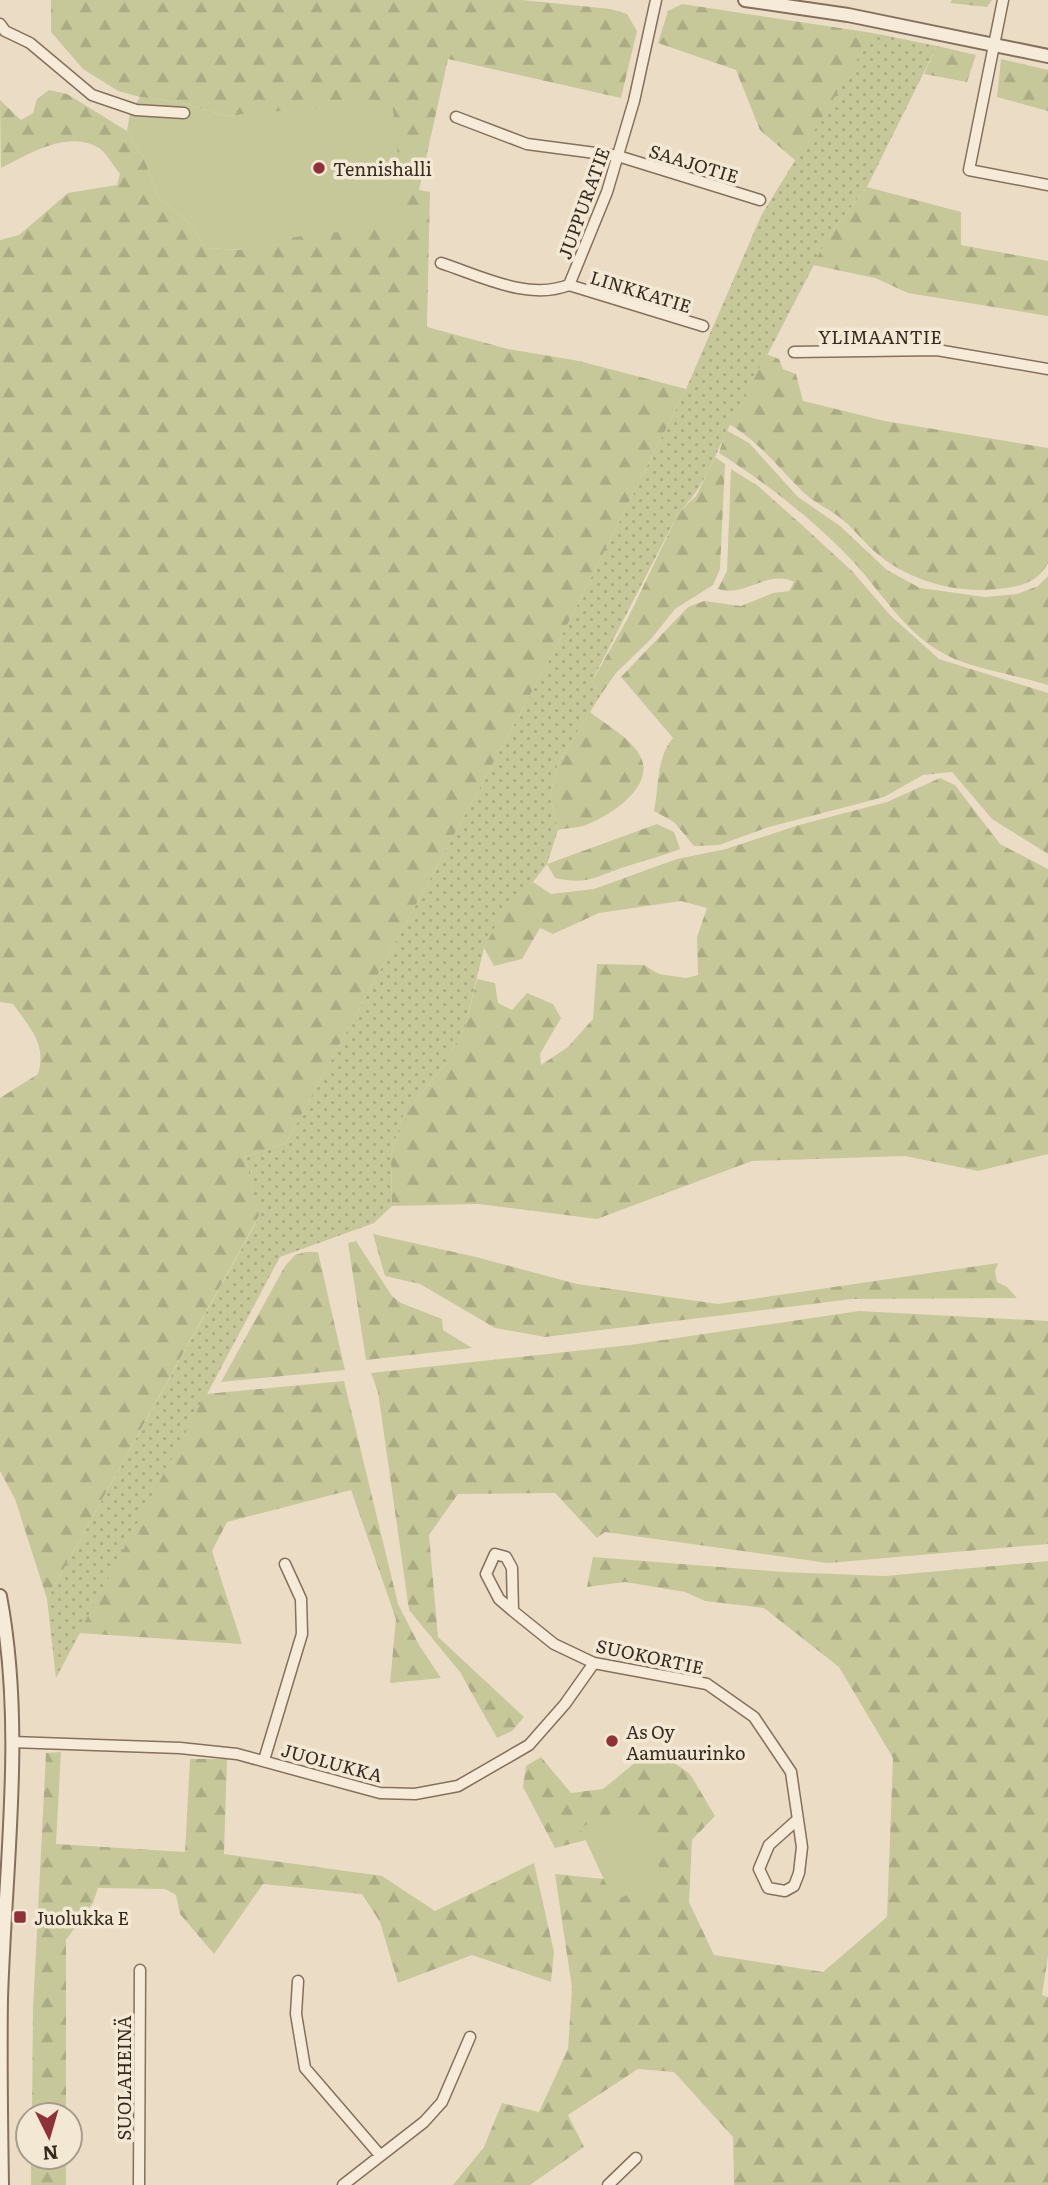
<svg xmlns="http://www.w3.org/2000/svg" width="1048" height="2185" viewBox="0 0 1048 2185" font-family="Literata,serif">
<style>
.green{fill:url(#green-dots)}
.forest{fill:url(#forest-firs)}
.pitch{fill:#c6c89a}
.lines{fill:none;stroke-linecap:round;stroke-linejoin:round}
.minor-casing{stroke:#856f5d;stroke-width:13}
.tertiary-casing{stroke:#856f5d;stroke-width:16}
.minor{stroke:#f6ebd8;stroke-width:10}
.tertiary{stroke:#f6ebd8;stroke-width:12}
.poi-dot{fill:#903138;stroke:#f3e8d4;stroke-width:2.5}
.labels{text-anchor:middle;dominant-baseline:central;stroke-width:7;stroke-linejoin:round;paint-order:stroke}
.street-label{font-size:18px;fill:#36291f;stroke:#f3e8d4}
.poi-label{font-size:18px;fill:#36291f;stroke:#f3e8d4;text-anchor:start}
</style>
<defs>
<pattern id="green-dots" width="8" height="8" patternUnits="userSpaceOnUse" patternTransform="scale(1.75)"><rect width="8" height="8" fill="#c6c89a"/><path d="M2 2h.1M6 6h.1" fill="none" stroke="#abac84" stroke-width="1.8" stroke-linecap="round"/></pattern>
<pattern id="forest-firs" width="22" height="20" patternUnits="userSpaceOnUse" patternTransform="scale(1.75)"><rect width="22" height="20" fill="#c6c89a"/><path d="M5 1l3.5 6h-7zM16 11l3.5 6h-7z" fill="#abac84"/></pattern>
</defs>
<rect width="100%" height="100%" fill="#ebddc5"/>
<path class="green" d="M 873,33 L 937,46 L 867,187 L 831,232 L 742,404 C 718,440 711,482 679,512 L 594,677 L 593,685 L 602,693 L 558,763 L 550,796 L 558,830 L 547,864 L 533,882 L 509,902 L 484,948 L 465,1027 L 444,1065 L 401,1119 L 391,1156 L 392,1206 L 374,1223 L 280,1257 L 56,1678 L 47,1599 L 259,1217 L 245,1157 L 286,1143 L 553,653 L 686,389 L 761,216 Z"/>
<path class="forest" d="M 51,0 L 522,0 L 611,9 L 627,14 L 637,31 L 621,98 L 448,59 L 419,190 L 430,192 L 427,327 L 508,349 L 579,361 L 686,389 L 553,653 L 286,1143 L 245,1157 L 259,1216 L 47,1599 L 15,1499 L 0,1471 L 0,1098 L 38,1074 C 47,1044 30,1028 13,1004 L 0,1002 L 0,240 L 19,235 L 68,193 L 117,185 L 120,174 C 114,167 107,154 99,148 C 68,129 29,154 1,168 L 0,100 L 21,120 L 33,113 L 37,99 L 49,90 L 67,94 L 127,131 L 145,160 L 158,197 L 188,222 L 206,248 L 240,250 L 253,242 L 392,102 L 226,116 L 179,102 L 140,97 L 118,91 L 83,69 L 51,32 Z
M 952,0 L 992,0 L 987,7 L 950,3 Z
M 682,4 L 873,33 L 796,161 L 760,130 L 736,70 L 658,43 L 668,11 Z
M 937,46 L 976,55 L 967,82 L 924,74 Z
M 1001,59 L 1048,70 L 1048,111 L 997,97 Z
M 867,187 L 961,212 L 961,245 L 1048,261 L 1048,316 L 908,293 L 875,278 L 813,265 L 831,232 Z
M 766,354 L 779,359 L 783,369 L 796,374 L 803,401 L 885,421 L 1048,448 L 1048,563 C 1038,583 1019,587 998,589 C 954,594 907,580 874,551 C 863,541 854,529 843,520 C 830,509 812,502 800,489 C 776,465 758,441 729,424 L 742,404 Z
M 726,430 L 749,443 L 798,497 L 840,526 L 887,570 L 920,588 L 985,597 L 1017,594 L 1038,586 L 1048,576 L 1048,685 C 1018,675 966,668 941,652 C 907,633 884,597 859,568 C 819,524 769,485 719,453 Z
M 715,457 L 725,464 L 720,569 L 713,585 L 675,609 L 651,639 L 616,673 L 602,693 L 593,685 L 594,678 L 629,616 L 679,512 L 696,496 Z
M 731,469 L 758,486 L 803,526 L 852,571 L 890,615 L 939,659 L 1048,693 L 1048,854 L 992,819 L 952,772 L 923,775 L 884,797 L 769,827 L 719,845 L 694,846 L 674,822 L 654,811 C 659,787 656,758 673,738 L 621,677 L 688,607 L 704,601 L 741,606 L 773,593 L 789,591 L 794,582 C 767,569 745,598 718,589 L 727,571 Z
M 590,712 C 606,725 635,740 642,760 C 652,789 609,816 586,825 C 578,828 567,828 558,830 L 550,796 L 558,763 Z
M 940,778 L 955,785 L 1000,844 L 1048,869 L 1048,1154 L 978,1171 L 905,1156 L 752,1161 L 597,1219 L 478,1204 L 392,1206 L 391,1156 L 401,1119 L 444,1065 L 465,1027 L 477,979 L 495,983 L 498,1003 L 512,1010 L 527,993 L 553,1004 L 561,1018 L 540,1054 L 541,1065 L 568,1047 L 593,1019 L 597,964 L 644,965 L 659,974 L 686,978 L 698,975 L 697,937 L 707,908 L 681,901 L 599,913 L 553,934 L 540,928 L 522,959 L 494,966 L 484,948 L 509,901 L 533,882 L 551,894 L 594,889 L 677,859 L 726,849 L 799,825 L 887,802 Z
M 657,824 L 674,832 L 680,849 C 663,856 646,860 628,866 C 598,875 588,886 555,878 L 547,864 Z
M 373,1234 L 476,1257 L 577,1284 L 718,1304 L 998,1263 L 995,1271 L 997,1282 L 1007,1287 L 1017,1298 L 852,1299 L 545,1337 L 495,1328 L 420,1284 L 385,1276 Z
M 356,1241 L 392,1296 L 401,1303 L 442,1319 L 443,1330 L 472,1348 L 366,1360 L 348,1243 Z
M 306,1252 L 318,1252 L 345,1370 L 221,1382 L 285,1266 L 295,1255 Z
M 859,1311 L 1048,1321 L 1048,1544 L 828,1563 L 605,1532 L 597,1538 L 555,1493 L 458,1494 L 429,1535 L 438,1637 L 524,1717 L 512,1731 L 497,1738 L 460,1672 L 409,1610 L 378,1392 L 371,1373 L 630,1345 Z
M 344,1381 L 398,1604 L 419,1645 L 441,1678 L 390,1683 L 396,1619 L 351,1490 L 227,1522 L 212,1551 L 242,1644 L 79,1633 L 206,1394 Z
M 593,1557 L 783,1572 L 885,1576 L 1048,1561 L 1048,1956 L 1042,1995 L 1048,1997 L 1048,2185 L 734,2185 L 733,2137 L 674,2072 L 638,2069 L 568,2115 L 584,2147 L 530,2185 L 453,2185 L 484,2147 L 502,2103 L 539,2112 L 568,2049 L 572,1988 L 555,1874 L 604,1879 L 614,1900 L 581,1828 L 586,1840 L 555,1848 L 523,1787 L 526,1766 L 541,1757 L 571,1793 L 603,1789 L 653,1748 L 690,1774 L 715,1816 L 692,1840 L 689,1902 L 714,1955 L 823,1972 L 887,1917 L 893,1758 L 839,1667 L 764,1608 L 705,1601 L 685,1592 L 625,1582 L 587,1587 Z
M 61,1752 L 56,1844 L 185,1852 L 190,1759 L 227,1759 L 224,1854 L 382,1876 L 435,1911 L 534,1863 L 554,1952 L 551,1982 L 472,1955 L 398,1983 L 380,1922 L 362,1894 L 263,1884 L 214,1954 L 180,1914 L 176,1895 L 165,1889 L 98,1888 L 93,1903 L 66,1940 L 66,2115 L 32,2115 L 33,2009 L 46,1753 Z
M 31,2157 L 66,2157 L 66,2185 L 31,2185 Z"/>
<path class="pitch" d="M 140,97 L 179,102 L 226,116 L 392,101 L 405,224 L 254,242 L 240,250 L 206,248 L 188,222 L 158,197 L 145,160 L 127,131 L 130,113 Z
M 630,1805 L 664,1878 L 614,1901 L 580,1828 Z"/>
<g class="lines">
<g class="minor-casing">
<path id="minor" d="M 1003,0 L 969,170 L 1048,185
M 0,24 L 5,31 L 30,43 L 92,95 L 136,110 L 184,113
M 456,117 L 527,144 L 618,156 L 760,200
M 441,263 C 481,276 528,301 569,285 L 607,192 L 634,101 L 656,0
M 569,285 L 703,326
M 794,352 L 937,350 L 1048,369
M 513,1611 L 499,1599 L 486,1574 L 495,1554 L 506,1557 L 512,1568 L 513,1611 L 554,1644 L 594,1663 L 707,1684 L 754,1717 L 791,1772 L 802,1847 L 799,1873 L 794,1886 L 785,1891 L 768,1888 L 759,1869 L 769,1845 L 798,1819
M 12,1742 L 180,1748 L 237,1754 L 380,1793 L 415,1794 L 458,1786 L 529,1745 L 565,1704 L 594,1663
M 264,1760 L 302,1634 L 301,1599 L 285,1564
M 298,1981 L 296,2014 L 305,2068 L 379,2154
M 139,2185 L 140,1970
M 343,2185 L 424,2122 L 442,2102 L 470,2037
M 608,2185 L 636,2158"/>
</g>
<g class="tertiary-casing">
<path id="tertiary" d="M 745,0 L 848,15 L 1048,56
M 0,1596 C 25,1728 5,1865 1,1999 C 0,2061 1,2123 2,2185"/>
</g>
<use href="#minor" class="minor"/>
<use href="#tertiary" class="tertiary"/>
</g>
<g class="poi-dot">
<circle cx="319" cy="168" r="7"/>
<circle cx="612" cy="1741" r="7"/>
<rect x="13" y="1910" width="14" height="14" rx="3.5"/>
</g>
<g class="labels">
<g class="street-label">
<text transform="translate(694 163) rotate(17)">SAAJOTIE</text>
<text transform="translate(583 203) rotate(-70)">JUPPURATIE</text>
<text transform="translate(641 291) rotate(17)">LINKKATIE</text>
<text x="880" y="336">YLIMAANTIE</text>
<text transform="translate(650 1656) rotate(12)">SUOKORTIE</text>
<text transform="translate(332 1762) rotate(15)">JUOLUKKA</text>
<text transform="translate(123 2078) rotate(-90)">SUOLAHEINÄ</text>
</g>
<g class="poi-label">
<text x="333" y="168">Tennishalli</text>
<text x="626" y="1731">As Oy<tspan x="626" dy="21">Aamuaurinko</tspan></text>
<text x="34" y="1917">Juolukka E</text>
</g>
</g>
<g transform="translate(49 2136) rotate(175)"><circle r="33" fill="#f3e8d4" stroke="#a79c8c" stroke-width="2"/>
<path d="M0-5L12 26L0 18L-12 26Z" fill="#903138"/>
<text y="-10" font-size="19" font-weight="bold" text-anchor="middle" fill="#36291f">N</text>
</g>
</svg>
